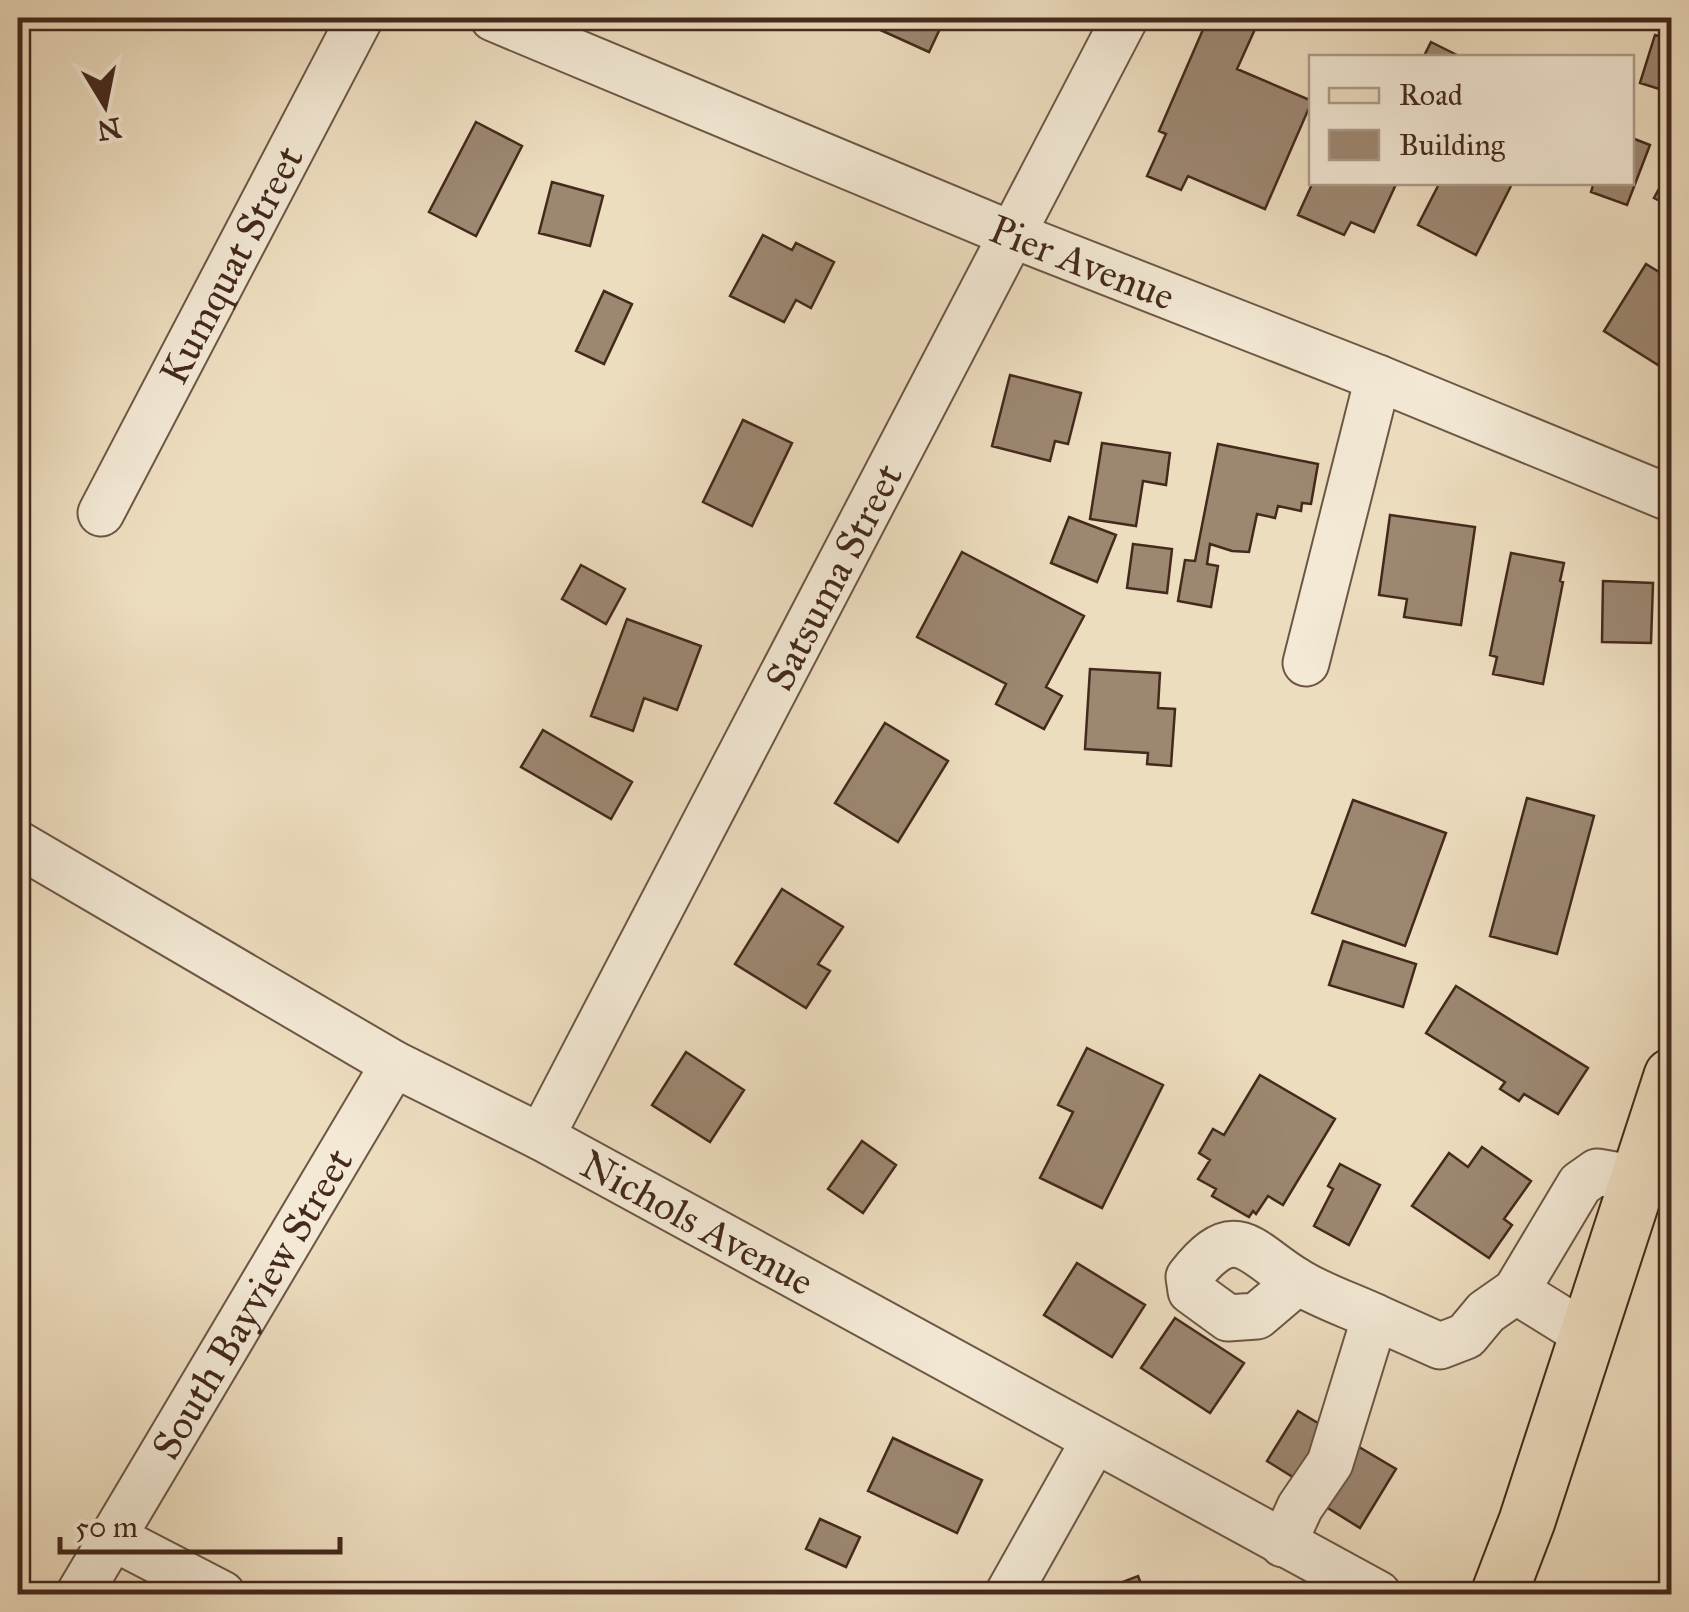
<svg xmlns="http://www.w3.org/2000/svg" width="1689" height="1612" viewBox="0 0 1689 1612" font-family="'IM FELL Great Primer',serif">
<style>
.building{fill:#9c8771;stroke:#44291c;stroke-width:2.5}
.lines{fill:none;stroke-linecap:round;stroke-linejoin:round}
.minor-casing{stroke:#6e5645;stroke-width:49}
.major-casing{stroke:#44291c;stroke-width:59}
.minor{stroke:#f3e9d5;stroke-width:45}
.major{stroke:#edddbf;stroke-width:55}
.labels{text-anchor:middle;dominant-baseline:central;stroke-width:10;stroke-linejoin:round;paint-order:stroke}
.street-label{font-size:40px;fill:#44291c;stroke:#f3e9d5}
</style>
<rect width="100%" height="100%" fill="#edddbf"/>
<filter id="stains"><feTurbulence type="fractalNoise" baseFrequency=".002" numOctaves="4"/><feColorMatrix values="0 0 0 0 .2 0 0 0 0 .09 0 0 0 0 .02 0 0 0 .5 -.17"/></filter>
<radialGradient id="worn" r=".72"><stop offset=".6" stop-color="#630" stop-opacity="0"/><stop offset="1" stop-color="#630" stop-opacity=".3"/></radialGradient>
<path class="building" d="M 854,18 L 945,18 L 929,52 Z
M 1208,18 L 1260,18 L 1237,69 L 1312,101 L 1265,209 L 1188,176 L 1181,190 L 1147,176 L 1166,134 L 1159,131 Z
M 1655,35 L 1672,40 L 1672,93 L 1640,83 Z
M 1431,42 L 1463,58 L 1423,58 Z
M 476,122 L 522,146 L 476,236 L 429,212 Z
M 1632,138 L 1650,145 L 1627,205 L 1591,192 L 1594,182 L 1632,182 Z
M 1672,165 L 1672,207 L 1654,198 Z
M 552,182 L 603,196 L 590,246 L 539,233 Z
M 1313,182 L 1397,182 L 1374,232 L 1351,222 L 1344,235 L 1298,215 Z
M 1440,182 L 1513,182 L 1476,255 L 1418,225 Z
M 763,235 L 792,250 L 796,243 L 834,262 L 811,308 L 796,300 L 784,322 L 730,296 Z
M 1646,264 L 1672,280 L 1672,343 L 1658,365 L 1604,331 Z
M 604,291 L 632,304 L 604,364 L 576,351 Z
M 1010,375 L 1081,393 L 1068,444 L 1055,441 L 1050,461 L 992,446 Z
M 743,420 L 792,443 L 752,526 L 703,502 Z
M 1102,443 L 1170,453 L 1166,485 L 1143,481 L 1136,526 L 1090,519 Z
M 1218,444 L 1318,464 L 1311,504 L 1302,503 L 1301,511 L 1278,506 L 1275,518 L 1257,514 L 1249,552 L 1232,551 L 1210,544 L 1207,564 L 1218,566 L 1211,607 L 1178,601 L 1185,560 L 1195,561 Z
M 1390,515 L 1475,527 L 1461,625 L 1404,617 L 1407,599 L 1379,595 Z
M 1069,517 L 1116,535 L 1097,582 L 1051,563 Z
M 1133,544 L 1172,549 L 1167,593 L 1127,588 Z
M 962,552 L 1084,616 L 1046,687 L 1062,696 L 1044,729 L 996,704 L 1006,684 L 917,637 Z
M 1511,553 L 1564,563 L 1560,581 L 1563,582 L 1543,684 L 1493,674 L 1497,657 L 1490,655 Z
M 581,565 L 625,589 L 606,624 L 562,599 Z
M 1603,581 L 1653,583 L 1651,643 L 1602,642 Z
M 627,619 L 701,646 L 677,710 L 644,698 L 633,731 L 591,716 Z
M 1090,669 L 1160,673 L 1158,708 L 1175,709 L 1171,766 L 1147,764 L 1148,753 L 1085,749 Z
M 885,723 L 948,761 L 898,842 L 835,803 Z
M 543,730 L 632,782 L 611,819 L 521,767 Z
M 1527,798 L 1594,816 L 1557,954 L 1490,936 Z
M 1353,800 L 1446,833 L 1405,946 L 1312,913 Z
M 782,889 L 843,927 L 818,964 L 830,971 L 806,1008 L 735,964 Z
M 1343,941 L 1416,964 L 1403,1007 L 1329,985 Z
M 1456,986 L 1588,1068 L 1558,1114 L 1524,1094 L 1519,1101 L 1500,1089 L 1505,1082 L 1426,1033 Z
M 1087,1048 L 1163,1085 L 1102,1208 L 1040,1178 L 1073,1112 L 1058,1105 Z
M 686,1052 L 744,1090 L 710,1142 L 652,1105 Z
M 1260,1075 L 1335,1119 L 1283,1205 L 1268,1196 L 1256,1214 L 1253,1211 L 1249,1217 L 1212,1196 L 1216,1189 L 1198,1179 L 1210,1160 L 1199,1153 L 1213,1129 L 1224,1135 Z
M 862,1141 L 896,1165 L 863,1213 L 828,1189 Z
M 1482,1147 L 1531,1181 L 1504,1219 L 1512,1225 L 1489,1258 L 1412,1206 L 1449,1153 L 1468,1167 Z
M 1340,1164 L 1380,1185 L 1349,1245 L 1314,1226 L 1333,1189 L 1328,1186 Z
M 1077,1263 L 1145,1305 L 1112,1357 L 1044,1315 Z
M 1175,1318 L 1244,1363 L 1210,1413 L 1141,1368 Z
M 1298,1411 L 1336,1434 L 1304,1484 L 1267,1461 Z
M 893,1438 L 982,1480 L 957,1533 L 868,1491 Z
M 1359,1447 L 1396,1469 L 1360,1528 L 1323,1505 Z
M 820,1519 L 860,1537 L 846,1567 L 806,1549 Z
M 1138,1576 L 1145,1594 L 1120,1594 L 1115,1585 Z"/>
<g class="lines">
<g class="minor-casing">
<g id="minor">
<path id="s1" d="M 493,18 L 1013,235 L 1378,378 L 1672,499"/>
<path id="s2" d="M 101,513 L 360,18"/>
<path d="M 1306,663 L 1378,378"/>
<path id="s3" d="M 18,844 L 394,1064 L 541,1137 L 1378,1594"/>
<path id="s4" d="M 541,1137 L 1125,18"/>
<path d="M 1297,1282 L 1257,1316 L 1228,1318 L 1191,1291 L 1189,1277 C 1236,1216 1251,1254 1297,1281 C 1321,1296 1349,1305 1375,1317"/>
<path d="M 1587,1335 L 1516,1291 L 1580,1184 L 1597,1172 L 1638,1179"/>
<path d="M 112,1537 L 222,1594"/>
<path d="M 1283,1544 L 1300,1507 L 1330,1463 L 1375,1317 L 1440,1346 L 1466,1336 L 1486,1312 L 1516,1291"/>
<path id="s5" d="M 79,1594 L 394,1064"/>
<path d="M 1008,1594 L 1094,1441"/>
</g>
</g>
<g class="major-casing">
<path id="major" d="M 1499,1594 L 1527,1521 L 1672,1076"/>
</g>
<use href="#minor" class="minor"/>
<use href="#major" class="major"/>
</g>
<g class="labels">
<g class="street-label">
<text stroke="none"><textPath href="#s1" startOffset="638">Pier Avenue</textPath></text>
<text stroke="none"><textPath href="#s2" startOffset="280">Kumquat Street</textPath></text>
<text stroke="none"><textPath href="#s4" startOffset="632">Satsuma Street</textPath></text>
<text stroke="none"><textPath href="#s3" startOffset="778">Nichols Avenue</textPath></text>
<text stroke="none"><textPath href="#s5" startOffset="338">South Bayview Street</textPath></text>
</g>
</g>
<rect width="1689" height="1612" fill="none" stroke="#edddbf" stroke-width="60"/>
<rect x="20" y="20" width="1649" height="1572" fill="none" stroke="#44291c" stroke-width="5"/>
<rect x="30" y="30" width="1629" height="1552" fill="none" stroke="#44291c" stroke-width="2.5"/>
<rect x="1309" y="55" width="325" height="130" fill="#f3e9d5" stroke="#ad9c8b" stroke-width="2.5"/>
<rect x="1329" y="88" width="50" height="15" fill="#edddbf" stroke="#ad9c8b" stroke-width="2.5"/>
<text x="1399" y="105" font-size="30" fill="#44291c">Road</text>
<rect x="1329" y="130" width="50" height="30" fill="#9c8771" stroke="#ad9c8b" stroke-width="2.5"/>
<text x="1399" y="155" font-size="30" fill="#44291c">Building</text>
<g transform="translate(105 105) rotate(170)" stroke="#f3e9d5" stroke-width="8" paint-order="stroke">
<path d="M0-8L18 38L0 25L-18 38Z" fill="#44291c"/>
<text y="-15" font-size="28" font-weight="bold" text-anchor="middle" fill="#44291c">N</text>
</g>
<path d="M60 1537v15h280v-15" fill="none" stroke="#44291c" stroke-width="5"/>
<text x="75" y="1537" font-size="30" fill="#44291c" stroke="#f3e9d5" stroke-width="8" paint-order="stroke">50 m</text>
<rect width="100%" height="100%" filter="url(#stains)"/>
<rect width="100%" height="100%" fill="url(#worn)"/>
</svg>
